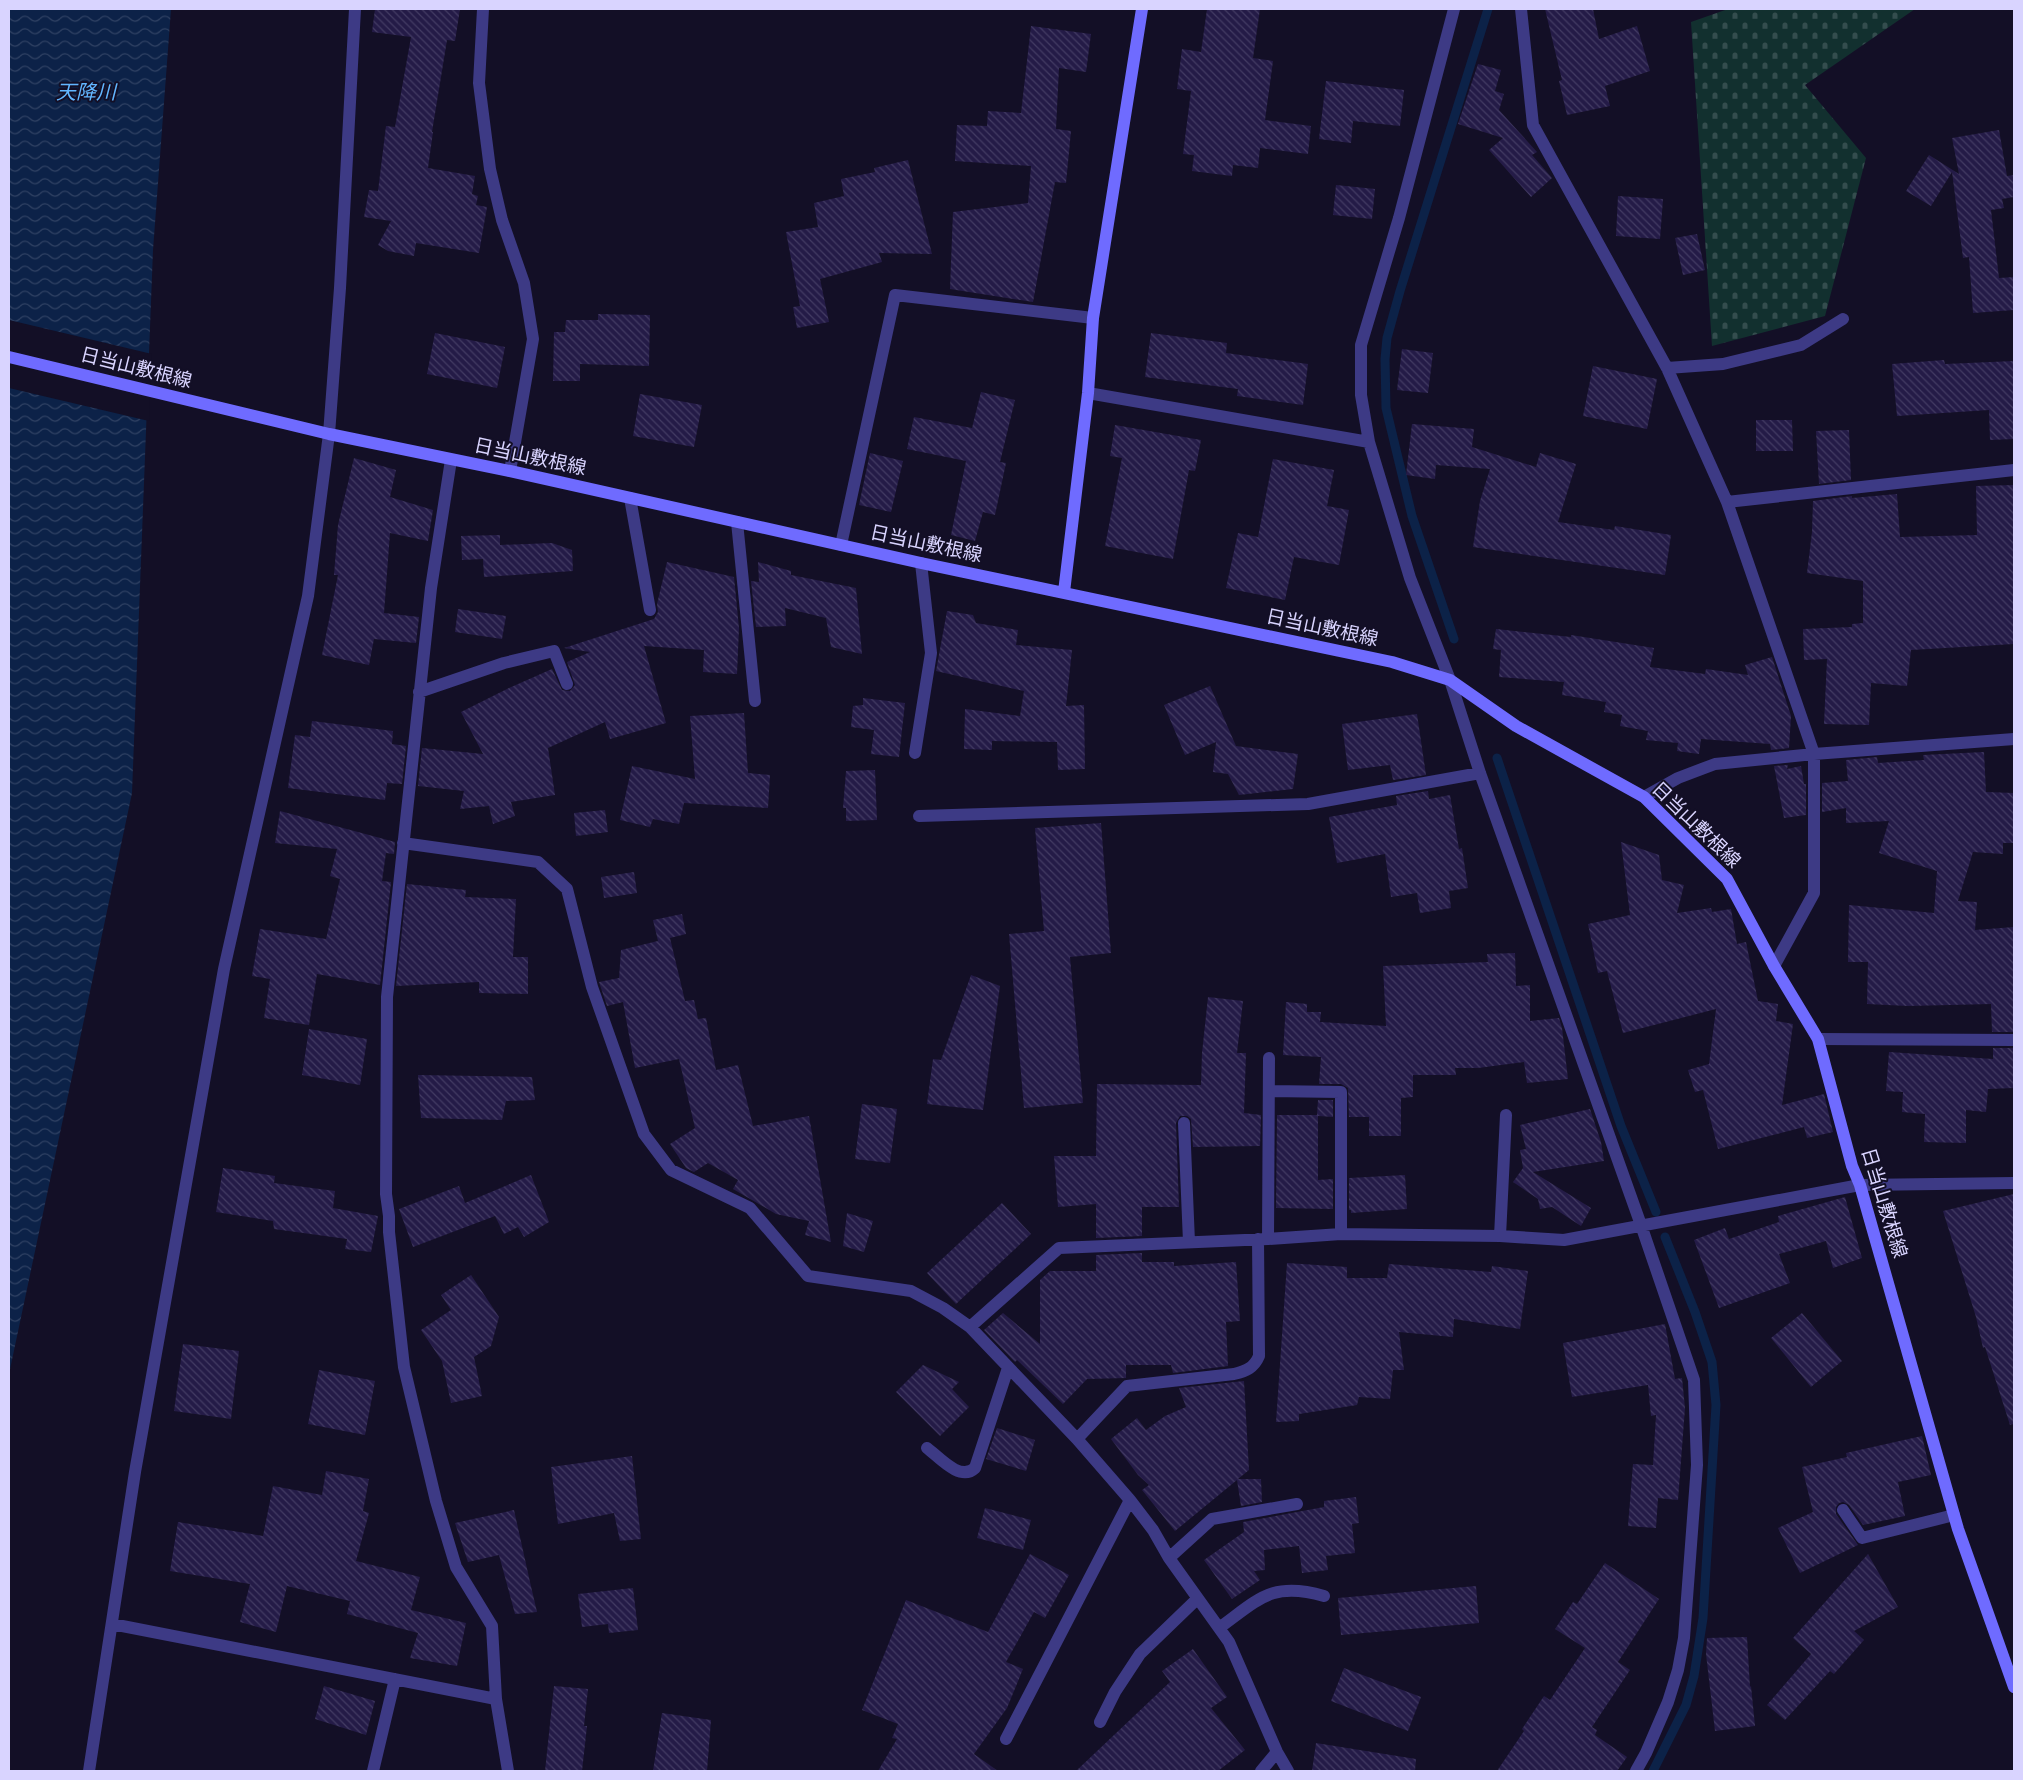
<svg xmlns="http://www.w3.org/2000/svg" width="2023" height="1780" viewBox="0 0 2023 1780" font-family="Signika,'Noto Sans JP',sans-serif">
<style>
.cemetery{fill:url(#cemetery-stones)}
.water{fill:url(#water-waves)}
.pier{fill:#130f26}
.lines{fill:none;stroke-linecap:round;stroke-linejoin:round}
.stream{stroke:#0c2248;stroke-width:9}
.building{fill:url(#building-back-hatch)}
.street{stroke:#3d3a85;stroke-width:12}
.secondary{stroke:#6f6bff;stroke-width:12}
.labels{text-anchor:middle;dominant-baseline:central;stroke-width:4;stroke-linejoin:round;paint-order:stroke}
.street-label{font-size:19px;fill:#d9d4ff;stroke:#130f26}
.water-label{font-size:20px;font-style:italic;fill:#62b6ff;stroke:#130f26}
</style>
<defs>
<pattern id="cemetery-stones" width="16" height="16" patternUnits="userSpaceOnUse" patternTransform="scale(1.25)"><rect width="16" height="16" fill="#12302f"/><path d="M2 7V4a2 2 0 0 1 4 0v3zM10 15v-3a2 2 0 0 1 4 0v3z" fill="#344d4e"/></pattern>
<pattern id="water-waves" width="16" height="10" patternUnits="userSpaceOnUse" patternTransform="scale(1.25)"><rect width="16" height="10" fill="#0c2248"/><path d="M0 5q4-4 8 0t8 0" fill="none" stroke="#2f4163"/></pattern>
<pattern id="building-back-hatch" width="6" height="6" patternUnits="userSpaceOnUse" patternTransform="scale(1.25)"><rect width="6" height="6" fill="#241b47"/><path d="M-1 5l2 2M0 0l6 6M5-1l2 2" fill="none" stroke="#433b63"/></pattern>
</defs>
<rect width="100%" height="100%" fill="#130f26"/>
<path class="cemetery" d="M 1728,9 L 1915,9 L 1805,85 L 1866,158 L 1825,316 L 1712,346 L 1691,22 Z"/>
<path class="water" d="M 9,9 L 171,9 L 153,250 L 132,793 L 9,1374 Z"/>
<path class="pier" d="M 9,320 L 152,354 L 149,421 L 9,388 Z"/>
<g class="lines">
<path class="stream" d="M 1454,639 L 1412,516 L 1386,408 L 1385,359 L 1387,338 L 1400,291 L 1488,9
M 1497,758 L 1621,1126 L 1656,1212
M 1653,1771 L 1686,1705 L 1694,1676 L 1703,1618 L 1716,1405 L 1712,1362 L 1695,1312 L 1665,1237"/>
</g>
<path class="building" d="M 375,9 L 460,9 L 455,41 L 447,40 L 432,132 L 433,132 L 428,168 L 475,176 L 472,194 L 478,196 L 476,205 L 487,207 L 479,253 L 416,243 L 414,256 L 388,251 L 378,245 L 391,221 L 364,217 L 369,190 L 378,191 L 386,126 L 395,127 L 411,37 L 372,32 Z
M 1207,9 L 1260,9 L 1253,58 L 1273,61 L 1265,120 L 1311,126 L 1308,154 L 1260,148 L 1258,168 L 1233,165 L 1232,176 L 1192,171 L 1194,155 L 1183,154 L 1191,91 L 1177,89 L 1182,49 L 1201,52 Z
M 1545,9 L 1593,9 L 1599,39 L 1637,26 L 1650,71 L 1605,86 L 1610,106 L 1567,115 L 1559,81 L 1562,80 Z
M 1031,26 L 1091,34 L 1086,72 L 1059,68 L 1056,129 L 1071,131 L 1066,183 L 1055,182 L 1033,302 L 950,289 L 953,212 L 1028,203 L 1031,166 L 955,161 L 957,125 L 987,126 L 988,111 L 1021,113 Z
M 1478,64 L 1501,70 L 1495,91 L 1504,94 L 1499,110 L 1537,152 L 1532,155 L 1552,178 L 1531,197 L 1489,150 L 1503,138 L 1458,124 Z
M 1326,81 L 1404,90 L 1400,126 L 1353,121 L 1351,143 L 1319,139 Z
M 1999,130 L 2007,176 L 2014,175 L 2014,197 L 2002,199 L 2004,208 L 1991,210 L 1999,278 L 2014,277 L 2014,310 L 1973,313 L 1969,257 L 1963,258 L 1952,172 L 1931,206 L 1906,191 L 1929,155 L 1959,174 L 1952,138 Z
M 908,160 L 932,254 L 879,253 L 882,262 L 820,279 L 829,322 L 797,328 L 793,307 L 800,306 L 786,232 L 818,227 L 814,203 L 844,196 L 841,179 L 875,172 L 874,168 Z
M 1336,185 L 1375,189 L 1372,219 L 1333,215 Z
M 1618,196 L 1663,199 L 1660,239 L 1616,236 Z
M 1697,234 L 1705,270 L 1683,275 L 1675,238 Z
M 598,314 L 650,315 L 649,366 L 580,364 L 580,381 L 553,381 L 554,332 L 565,332 L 566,320 L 598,320 Z
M 435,333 L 505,347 L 497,388 L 427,374 Z
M 1151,333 L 1227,343 L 1226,353 L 1308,364 L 1303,405 L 1237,396 L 1238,389 L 1145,377 Z
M 1402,349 L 1433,353 L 1428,393 L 1397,390 Z
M 1944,360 L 1945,364 L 2014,361 L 2014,439 L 1990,440 L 1989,410 L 1897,416 L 1892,364 Z
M 1593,366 L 1657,379 L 1647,429 L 1583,416 Z
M 981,392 L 1015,400 L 1000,462 L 1006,463 L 995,515 L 983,512 L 975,541 L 951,535 L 966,461 L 907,449 L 914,417 L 972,428 Z
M 640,394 L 702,405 L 694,447 L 633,436 Z
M 1756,420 L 1792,420 L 1793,451 L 1756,451 Z
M 1412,424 L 1474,429 L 1472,447 L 1536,467 L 1540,453 L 1576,464 L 1558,522 L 1614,530 L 1615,526 L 1671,535 L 1665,575 L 1473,547 L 1480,501 L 1490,469 L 1436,465 L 1435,479 L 1406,475 Z
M 1115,425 L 1201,440 L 1195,471 L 1189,470 L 1173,559 L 1105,546 L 1122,458 L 1110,456 Z
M 1849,430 L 1851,480 L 1819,484 L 1816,431 Z
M 870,453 L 903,461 L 891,512 L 859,505 Z
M 354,458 L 396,470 L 390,497 L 433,510 L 428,541 L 390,533 L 384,613 L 419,617 L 416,643 L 374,639 L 369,665 L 322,655 L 338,575 L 334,575 L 338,525 Z
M 1273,459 L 1334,470 L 1327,506 L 1349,510 L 1339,565 L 1294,557 L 1285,600 L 1226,588 L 1238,533 L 1258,537 Z
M 2014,485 L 2014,644 L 1911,650 L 1907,686 L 1871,683 L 1869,725 L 1824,724 L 1827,659 L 1804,660 L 1803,629 L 1852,627 L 1852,624 L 1863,623 L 1863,581 L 1807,573 L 1812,532 L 1813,501 L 1852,496 L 1852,498 L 1897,494 L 1900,537 L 1977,535 L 1976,486 Z
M 500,535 L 500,545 L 552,543 L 572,550 L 573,571 L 484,577 L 483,559 L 462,560 L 461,536 Z
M 667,562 L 734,577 L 739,628 L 737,674 L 703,672 L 704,650 L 644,646 L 666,723 L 610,739 L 605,722 L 548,748 L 555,795 L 511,802 L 515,816 L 493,824 L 489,806 L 460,809 L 464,791 L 418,786 L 422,748 L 483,754 L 461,712 L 509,688 L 552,669 L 562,690 L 570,691 L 575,685 L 567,662 L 590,652 L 564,648 L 654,619 L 658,612 L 657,604 Z
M 758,562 L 791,571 L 791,575 L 856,588 L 862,654 L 831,647 L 826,618 L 785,608 L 786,626 L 756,627 L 751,581 L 759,582 Z
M 458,609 L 506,616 L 502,639 L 455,632 Z
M 947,611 L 973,615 L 976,623 L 1018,630 L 1016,645 L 1072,650 L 1066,706 L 1084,705 L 1085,769 L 1058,770 L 1057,742 L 992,741 L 992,750 L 964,749 L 965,709 L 1020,716 L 1024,691 L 936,671 Z
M 1496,629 L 1571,637 L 1571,635 L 1654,648 L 1650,667 L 1705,674 L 1706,669 L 1748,675 L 1745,665 L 1772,657 L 1791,716 L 1789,748 L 1771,750 L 1770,744 L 1701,739 L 1699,754 L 1677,751 L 1678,743 L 1646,740 L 1648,731 L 1620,726 L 1622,715 L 1604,712 L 1606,702 L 1562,695 L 1564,682 L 1499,677 L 1501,650 L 1493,649 Z
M 1210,686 L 1236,746 L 1298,754 L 1293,789 L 1239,795 L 1228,774 L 1213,772 L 1216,742 L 1185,755 L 1164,705 Z
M 863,698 L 905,703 L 899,757 L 871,754 L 874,730 L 851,727 L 853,706 L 863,705 Z
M 744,713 L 748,773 L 770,775 L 768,808 L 684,803 L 679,824 L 653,819 L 650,827 L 620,820 L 632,766 L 695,779 L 690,716 Z
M 1417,714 L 1426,775 L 1393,780 L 1390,765 L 1348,770 L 1342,724 Z
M 312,721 L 393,731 L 392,744 L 406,746 L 402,784 L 387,783 L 385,800 L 288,788 L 295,735 L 310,737 Z
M 1984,752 L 1986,792 L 2014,793 L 2014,843 L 2003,843 L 2003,854 L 1973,852 L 1958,901 L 1977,902 L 1975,930 L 2014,927 L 2014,1032 L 1992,1032 L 1991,1004 L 1908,1006 L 1867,1004 L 1868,962 L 1848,962 L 1849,905 L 1934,913 L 1937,871 L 1879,853 L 1889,821 L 1846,823 L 1846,808 L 1822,812 L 1822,783 L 1848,781 L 1846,760 L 1877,757 L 1878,763 L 1924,760 L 1923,755 Z
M 1788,765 L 1787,769 L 1801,766 L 1804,784 L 1806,784 L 1806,815 L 1784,818 L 1774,766 Z
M 875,770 L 877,820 L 846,821 L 846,808 L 843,808 L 846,771 Z
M 1428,791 L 1429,799 L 1450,795 L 1459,849 L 1462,848 L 1468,888 L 1449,891 L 1451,908 L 1420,913 L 1417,893 L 1391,897 L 1385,854 L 1337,863 L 1329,817 L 1397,805 L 1396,796 Z
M 605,810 L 608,832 L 576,836 L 574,813 Z
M 280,811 L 395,842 L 394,854 L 386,853 L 382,881 L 391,882 L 380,985 L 317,974 L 309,1025 L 264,1018 L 270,979 L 252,976 L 260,929 L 326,939 L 340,879 L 330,876 L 337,849 L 275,843 Z
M 1101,823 L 1111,953 L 1070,957 L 1083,1103 L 1024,1108 L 1009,934 L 1044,931 L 1035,828 Z
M 1621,842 L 1659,855 L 1662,880 L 1684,885 L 1677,913 L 1711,908 L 1712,912 L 1731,909 L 1737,944 L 1746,942 L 1758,1001 L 1778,1004 L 1776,1021 L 1793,1024 L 1782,1105 L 1824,1094 L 1833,1132 L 1807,1138 L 1804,1127 L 1718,1149 L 1703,1090 L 1695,1092 L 1688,1070 L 1709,1064 L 1716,1009 L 1623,1033 L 1607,971 L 1598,973 L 1588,924 L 1630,915 Z
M 634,872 L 637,893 L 604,898 L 601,877 Z
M 407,884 L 466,890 L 465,897 L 516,899 L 513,957 L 528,957 L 528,994 L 479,993 L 479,982 L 396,986 Z
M 682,914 L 686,934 L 658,941 L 653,920 Z
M 670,938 L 685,1001 L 694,1000 L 698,1019 L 706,1018 L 716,1070 L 738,1065 L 753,1126 L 809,1116 L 831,1242 L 805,1235 L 809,1221 L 776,1214 L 733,1189 L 738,1180 L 708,1163 L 694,1172 L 686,1168 L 670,1144 L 695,1128 L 679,1059 L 635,1068 L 623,1002 L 607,1006 L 599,982 L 619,978 L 621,950 Z
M 1515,953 L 1516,986 L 1530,985 L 1530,1021 L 1559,1018 L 1562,1028 L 1568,1079 L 1527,1083 L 1524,1062 L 1478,1068 L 1455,1068 L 1456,1075 L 1413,1075 L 1413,1097 L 1401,1098 L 1401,1136 L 1369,1136 L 1369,1117 L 1349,1117 L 1348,1088 L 1341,1084 L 1319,1084 L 1321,1057 L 1283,1055 L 1286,1002 L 1307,1004 L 1307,1012 L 1321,1012 L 1320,1022 L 1386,1026 L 1383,966 L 1488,962 L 1487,954 Z
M 971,975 L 1000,986 L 983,1110 L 927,1104 L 933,1059 L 941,1060 Z
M 1208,997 L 1243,1001 L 1237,1053 L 1246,1053 L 1244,1113 L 1261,1115 L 1260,1146 L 1193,1147 L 1191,1119 L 1187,1116 L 1180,1116 L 1176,1123 L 1179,1207 L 1142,1207 L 1142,1236 L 1096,1238 L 1096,1204 L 1058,1207 L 1054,1156 L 1096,1156 L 1097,1084 L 1201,1085 L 1202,1053 Z
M 309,1029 L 367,1039 L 360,1085 L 302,1075 Z
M 1993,1048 L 2014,1048 L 2014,1088 L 1988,1089 L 1986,1112 L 1966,1110 L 1966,1143 L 1924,1142 L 1925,1114 L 1902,1112 L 1903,1092 L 1886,1091 L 1889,1052 L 1993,1059 Z
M 418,1075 L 532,1077 L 535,1100 L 506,1101 L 502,1120 L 421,1118 Z
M 1318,1100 L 1333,1100 L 1333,1117 L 1318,1116 L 1318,1180 L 1333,1179 L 1333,1209 L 1276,1208 L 1277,1115 L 1317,1115 Z
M 862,1104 L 897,1109 L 890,1163 L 855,1159 Z
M 1590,1109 L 1601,1142 L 1604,1161 L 1533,1172 L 1591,1208 L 1581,1226 L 1552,1207 L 1540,1209 L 1538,1199 L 1513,1182 L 1523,1168 L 1520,1150 L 1526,1149 L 1520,1125 Z
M 223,1168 L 275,1176 L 274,1183 L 335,1191 L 333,1208 L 378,1216 L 371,1252 L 345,1249 L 347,1239 L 274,1229 L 273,1221 L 216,1212 Z
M 531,1175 L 549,1222 L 524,1237 L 518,1227 L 504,1234 L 495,1216 L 413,1247 L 399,1209 L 459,1186 L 465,1203 Z
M 1405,1175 L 1407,1209 L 1351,1213 L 1351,1210 L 1349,1210 L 1349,1178 Z
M 2014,1194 L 2014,1424 L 2010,1425 L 1985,1347 L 1983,1348 L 1976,1317 L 1943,1211 Z
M 1845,1197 L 1862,1258 L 1833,1268 L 1826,1241 L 1779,1254 L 1790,1283 L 1719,1308 L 1694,1240 L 1725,1228 L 1729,1239 L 1779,1222 L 1778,1216 Z
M 1002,1203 L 1031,1234 L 956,1304 L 927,1273 Z
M 847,1213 L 873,1221 L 864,1252 L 843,1246 Z
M 1142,1253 L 1142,1262 L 1174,1262 L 1174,1266 L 1236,1262 L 1240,1321 L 1226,1322 L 1228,1366 L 1173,1373 L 1171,1365 L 1126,1365 L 1126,1378 L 1087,1379 L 1063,1404 L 1017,1360 L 1015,1362 L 984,1330 L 1003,1313 L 1040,1344 L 1040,1280 L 1050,1271 L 1096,1271 L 1096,1255 Z
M 1287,1263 L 1347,1267 L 1347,1278 L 1387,1278 L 1389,1264 L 1491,1272 L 1492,1266 L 1528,1271 L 1520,1329 L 1454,1319 L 1453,1337 L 1399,1332 L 1404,1370 L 1393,1370 L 1390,1399 L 1359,1397 L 1357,1405 L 1299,1414 L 1299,1421 L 1276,1422 Z
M 471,1275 L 499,1317 L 491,1346 L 474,1357 L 482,1396 L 451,1403 L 442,1361 L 421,1330 L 451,1310 L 441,1295 Z
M 1802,1313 L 1842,1361 L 1811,1387 L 1771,1338 Z
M 1665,1324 L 1675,1379 L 1682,1378 L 1685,1408 L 1678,1500 L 1658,1498 L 1656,1528 L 1628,1526 L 1633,1464 L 1653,1465 L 1656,1415 L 1651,1416 L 1648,1385 L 1572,1397 L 1563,1343 Z
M 183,1344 L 239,1351 L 231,1419 L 174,1411 Z
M 923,1365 L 959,1382 L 952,1389 L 969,1407 L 940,1436 L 896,1392 Z
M 319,1370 L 375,1381 L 365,1435 L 308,1424 Z
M 1244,1381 L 1249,1470 L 1238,1479 L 1261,1479 L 1262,1502 L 1241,1506 L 1237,1480 L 1175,1531 L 1142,1490 L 1149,1485 L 1138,1475 L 1111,1439 L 1137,1418 L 1146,1430 L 1165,1416 L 1186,1407 L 1179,1388 Z
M 997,1428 L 1035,1440 L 1026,1471 L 986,1459 Z
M 1922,1436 L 1931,1475 L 1898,1482 L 1905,1516 L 1863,1525 L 1849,1505 L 1843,1502 L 1839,1503 L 1836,1507 L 1836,1514 L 1858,1545 L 1800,1573 L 1778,1528 L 1813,1512 L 1802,1467 L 1847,1457 L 1846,1453 Z
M 632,1456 L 641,1539 L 620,1541 L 614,1513 L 558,1524 L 551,1467 Z
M 326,1471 L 369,1479 L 363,1511 L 369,1513 L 356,1561 L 420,1577 L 411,1610 L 466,1623 L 457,1666 L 410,1658 L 418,1633 L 347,1614 L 350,1601 L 287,1586 L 276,1632 L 240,1622 L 250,1584 L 170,1571 L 178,1522 L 263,1536 L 273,1486 L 322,1495 Z
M 1356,1497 L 1359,1523 L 1352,1524 L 1355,1553 L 1326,1556 L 1328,1570 L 1302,1573 L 1299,1546 L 1264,1550 L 1265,1570 L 1254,1571 L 1260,1580 L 1232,1599 L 1204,1560 L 1244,1532 L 1243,1522 L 1324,1507 L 1324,1501 Z
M 985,1508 L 1031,1520 L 1023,1550 L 977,1538 Z
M 514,1510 L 530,1582 L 537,1612 L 515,1614 L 499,1555 L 468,1562 L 455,1523 Z
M 1030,1554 L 1069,1575 L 1045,1618 L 1034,1612 L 1006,1662 L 1023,1669 L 1007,1708 L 974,1754 L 998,1771 L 878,1771 L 897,1739 L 892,1738 L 898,1724 L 862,1710 L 906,1600 L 988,1632 Z
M 1868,1554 L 1898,1607 L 1854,1631 L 1864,1640 L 1834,1674 L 1830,1671 L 1785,1720 L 1767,1705 L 1811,1654 L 1793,1638 Z
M 1605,1563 L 1659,1599 L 1618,1662 L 1630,1670 L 1592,1727 L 1597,1730 L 1595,1735 L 1627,1757 L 1617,1771 L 1497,1771 L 1524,1731 L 1522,1729 L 1544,1696 L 1550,1700 L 1585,1648 L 1555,1629 L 1573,1602 L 1577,1604 Z
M 1476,1586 L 1479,1623 L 1341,1635 L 1338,1598 Z
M 633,1588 L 638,1630 L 609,1633 L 608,1624 L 582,1627 L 578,1594 Z
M 1747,1637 L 1750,1687 L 1751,1686 L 1755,1726 L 1715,1731 L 1706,1654 L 1707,1638 Z
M 1193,1649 L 1227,1697 L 1211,1708 L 1245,1750 L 1218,1771 L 1076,1771 L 1170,1682 L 1162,1671 Z
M 1344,1668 L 1421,1697 L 1408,1731 L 1331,1701 Z
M 324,1686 L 375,1701 L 366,1735 L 315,1719 Z
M 554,1686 L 588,1689 L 584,1726 L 587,1726 L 582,1771 L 545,1771 Z
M 662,1713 L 711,1720 L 707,1771 L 653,1771 Z
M 1316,1743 L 1416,1759 L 1415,1771 L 1312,1771 Z"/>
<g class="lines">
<path class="street" d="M 483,9 L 479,83 L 490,169 L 502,220 L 524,283 L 533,339 L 510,471
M 1454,9 L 1399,218 L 1361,345 L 1361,395 L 1369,442 L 1410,578 L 1450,680 L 1480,773 L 1641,1225 L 1694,1380 L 1697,1465 L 1684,1638 L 1678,1670 L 1668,1702 L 1646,1753 L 1636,1771
M 1521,9 L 1533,125 L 1667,368 L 1727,502 L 1814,754 L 1814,893 L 1774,966
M 1667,368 L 1723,364 L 1801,345 L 1843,319
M 1088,393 L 1369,442
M 451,460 L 431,588 L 387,997 L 386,1194 L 389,1216 L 389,1232 L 404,1367 L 436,1501 L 456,1567 L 492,1626 L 496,1699 L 508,1771
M 630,498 L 650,610
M 1727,502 L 2014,470
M 737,522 L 755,701
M 841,545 L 895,295 L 1093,318
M 419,692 L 504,663 L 554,651 L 567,684
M 915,753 L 931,653 L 921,563
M 1644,797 L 1678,778 L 1715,764 L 1814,754 L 2014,739
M 919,816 L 1308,804 L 1480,773
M 403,843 L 538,862 L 567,889 L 592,987 L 644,1134 L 671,1170 L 750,1208 L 808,1276 L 911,1291 L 943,1308 L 970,1327 L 1077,1439 L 1130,1500 L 1153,1530 L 1169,1558 L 1229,1642 L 1277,1752 L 1288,1771
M 1818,1039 L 2014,1040
M 1269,1091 L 1341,1092 L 1341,1234
M 1184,1123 L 1189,1242
M 1500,1236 L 1506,1115
M 1268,1239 L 1269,1058
M 970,1327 L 1059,1248 L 1268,1239 L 1341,1234 L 1500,1236 L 1564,1240 L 1860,1185 L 2014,1183
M 1077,1439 L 1127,1386 L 1234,1374 C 1246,1371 1254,1368 1259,1356 L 1258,1239
M 927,1448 C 939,1457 960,1482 975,1468 L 1008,1368
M 1843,1510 L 1862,1538 L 1954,1515
M 1169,1558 L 1212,1519 L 1297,1504
M 112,1624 L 496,1699
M 1219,1628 C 1259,1599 1272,1581 1324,1596
M 1100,1722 L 1115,1692 L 1140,1654 L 1197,1599
M 1006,1739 L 1130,1500
M 89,1771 L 135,1472 L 224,969 L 308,596 L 329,434 L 340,288 L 355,9
M 373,1771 L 395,1679
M 1261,1771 L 1277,1752"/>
<path class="secondary" d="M 9,357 L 329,434 L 510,471 L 921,563 L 1392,662 L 1450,680 L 1516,726 L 1644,797 L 1727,879 L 1774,966 L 1818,1039 L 1852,1166 L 1860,1185 L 1958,1529 L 2014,1687
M 1064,592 L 1088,393 L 1093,318 L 1142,9"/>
</g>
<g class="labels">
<g class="street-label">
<text transform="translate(136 368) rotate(14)">日当山敷根線</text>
<text transform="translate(530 457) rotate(12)">日当山敷根線</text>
<text transform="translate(926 544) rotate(12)">日当山敷根線</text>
<text transform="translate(1322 628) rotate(12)">日当山敷根線</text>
<text transform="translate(1696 825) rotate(44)">日当山敷根線</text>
<text transform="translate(1884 1203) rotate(73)">日当山敷根線</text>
</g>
<g class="water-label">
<text x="86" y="92">天降川</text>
</g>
</g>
<rect width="2023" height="1780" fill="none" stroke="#d9d4ff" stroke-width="20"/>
</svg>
